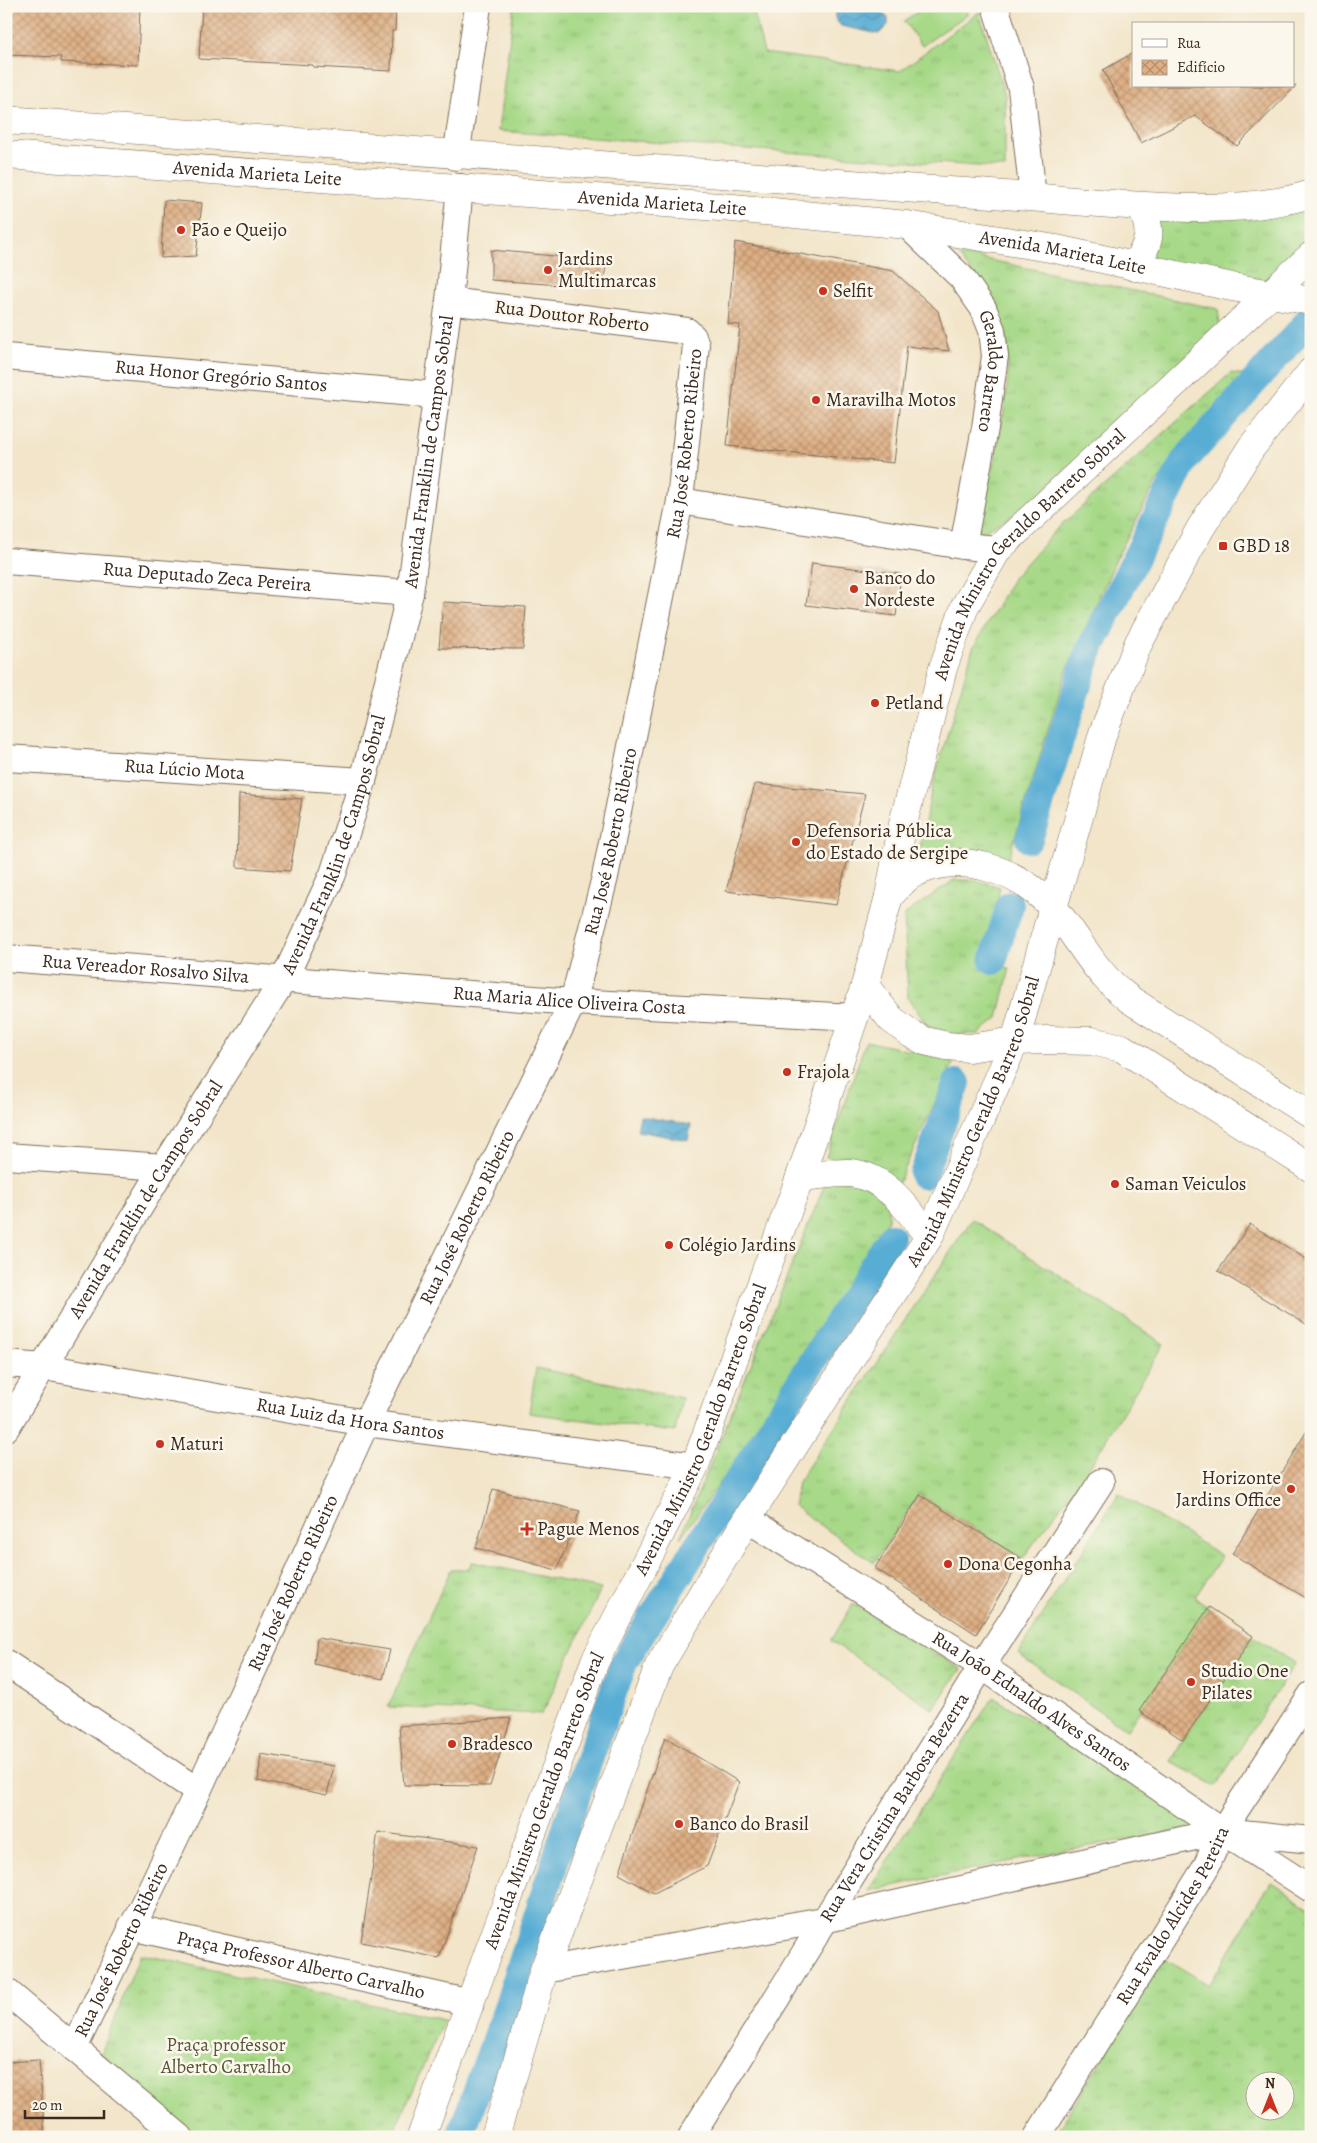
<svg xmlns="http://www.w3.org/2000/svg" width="1317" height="2143" viewBox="0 0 1317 2143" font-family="Alegreya,serif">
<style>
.grass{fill:url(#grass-tufts);stroke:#718253;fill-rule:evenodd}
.garden{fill:#a7d988;stroke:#718253}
.water{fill:url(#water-waves);stroke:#4a6c79}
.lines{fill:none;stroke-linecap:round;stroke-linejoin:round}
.canal{stroke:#58add4;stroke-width:28}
.building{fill:url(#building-cross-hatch)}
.street-casing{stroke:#7b6b5a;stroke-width:28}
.secondary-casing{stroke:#7b6b5a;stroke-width:29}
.street{stroke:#fff;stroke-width:26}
.secondary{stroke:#fff;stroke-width:28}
.poi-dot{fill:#c8321e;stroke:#fbf7ec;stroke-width:2}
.labels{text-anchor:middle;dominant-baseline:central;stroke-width:5;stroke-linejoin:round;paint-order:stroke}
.street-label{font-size:19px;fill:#3b2a1e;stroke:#fbf7ec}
.poi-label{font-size:19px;fill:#3b2a1e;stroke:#fbf7ec;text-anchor:start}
.park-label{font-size:19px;fill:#565638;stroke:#fbf7ec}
</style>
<defs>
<pattern id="grass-tufts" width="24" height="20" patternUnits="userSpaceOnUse" patternTransform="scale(1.25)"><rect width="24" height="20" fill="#a7d988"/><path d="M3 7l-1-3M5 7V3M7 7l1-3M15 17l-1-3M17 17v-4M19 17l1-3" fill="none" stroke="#91ba75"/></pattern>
<pattern id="water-waves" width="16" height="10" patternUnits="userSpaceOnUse" patternTransform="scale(1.25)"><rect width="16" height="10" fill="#58add4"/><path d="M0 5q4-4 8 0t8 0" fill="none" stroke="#4a8dab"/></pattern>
<pattern id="building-cross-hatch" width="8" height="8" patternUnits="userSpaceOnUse" patternTransform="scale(1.25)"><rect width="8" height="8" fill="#deaf84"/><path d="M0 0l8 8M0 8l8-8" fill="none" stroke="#b58f6b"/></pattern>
</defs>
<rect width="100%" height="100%" fill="#fbf7ec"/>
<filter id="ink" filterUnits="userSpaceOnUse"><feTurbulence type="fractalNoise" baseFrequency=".02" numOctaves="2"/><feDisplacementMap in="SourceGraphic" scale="10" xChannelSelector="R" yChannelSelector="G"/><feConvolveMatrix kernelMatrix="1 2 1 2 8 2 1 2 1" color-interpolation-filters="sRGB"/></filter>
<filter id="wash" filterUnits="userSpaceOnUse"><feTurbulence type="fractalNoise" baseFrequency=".0096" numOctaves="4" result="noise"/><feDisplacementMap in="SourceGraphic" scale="20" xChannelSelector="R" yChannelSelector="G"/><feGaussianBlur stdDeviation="1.12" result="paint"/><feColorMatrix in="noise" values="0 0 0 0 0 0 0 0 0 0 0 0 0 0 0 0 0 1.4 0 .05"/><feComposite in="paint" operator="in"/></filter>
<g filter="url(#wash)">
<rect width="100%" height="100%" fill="#f2e5c9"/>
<path class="grass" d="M 514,6 L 752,6 L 764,53 L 900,71 L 979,12 L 1005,95 L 1005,168 L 498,131 Z
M 1311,206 L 1311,241 L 1272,281 L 1148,260 L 1153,214 Z
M 957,253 L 1218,309 L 1220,326 L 1023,510 L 974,536 C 989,478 1027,365 996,309 C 985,290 970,271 957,253 Z
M 1231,373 L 1245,375 L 1156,483 L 1119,553 L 1066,672 L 1008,860 L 990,854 L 916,867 L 933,783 L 973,648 L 1014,577 L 1056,530 Z
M 954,880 L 975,880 L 1000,887 L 985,963 L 1010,968 L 998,1018 L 978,1034 L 950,1034 L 928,1026 L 908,998 L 904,915 Z
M 866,1041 L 954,1061 L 896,1188 L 875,1169 L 826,1157 Z
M 863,1178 L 888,1205 L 888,1220 L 777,1404 L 680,1538 L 827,1179 Z
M 972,1219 L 1164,1344 L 1087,1471 L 1023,1558 L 919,1494 L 874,1563 L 794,1506 L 798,1482 Z
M 536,1368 L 682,1398 L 675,1432 L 529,1413 Z
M 1119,1493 L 1222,1556 L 1195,1597 L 1209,1607 L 1127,1730 L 1018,1654 Z
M 472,1562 L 601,1589 L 542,1714 L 388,1707 L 451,1569 L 468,1569 Z
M 853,1604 L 961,1669 L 933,1709 L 831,1641 Z
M 1253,1636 L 1295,1663 L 1216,1786 L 1171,1762 L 1183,1740 Z
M 993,1697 L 1191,1819 L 1189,1829 L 1065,1850 L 868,1891 Z
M 1271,1882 L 1311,1908 L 1311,2137 L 1054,2137 L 1164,1958 L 1209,1985 ZM 1254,2080 L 1284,2080 L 1284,2110 L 1254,2110 Z
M 140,1954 L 444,2020 L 391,2137 L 197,2137 L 101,2054 Z"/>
<path class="garden" d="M 926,6 L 964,6 L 969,13 L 922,46 L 904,21 Z"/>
<path class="water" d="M 844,6 L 882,11 L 888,18 L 888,25 L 879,34 L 841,26 L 835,19 L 835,13 Z
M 640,1116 L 691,1125 L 688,1140 L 637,1131 Z"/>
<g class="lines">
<path class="canal" d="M 1029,839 L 1088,653 L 1185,460 L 1311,318
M 993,961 L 1010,905
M 923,1175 L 957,1083
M 460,2137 L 509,2002 L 578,1791 L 624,1662 L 891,1237"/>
</g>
<g id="blocks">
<path class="building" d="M 6,6 L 140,6 L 138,65 L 61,62 L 61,57 L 6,55 Z
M 202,6 L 396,6 L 395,31 L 392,31 L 391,71 L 313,67 L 313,65 L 199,59 Z
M 1133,53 L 1133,86 L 1296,86 L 1237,146 L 1195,116 L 1141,143 L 1103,70 Z
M 164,200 L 202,203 L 196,256 L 161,258 Z
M 735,242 L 893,271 L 938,311 L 949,351 L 907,346 L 894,463 L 727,446 L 740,325 L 728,324 Z
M 491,250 L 607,261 L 602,288 L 491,280 Z
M 812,563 L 901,574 L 896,616 L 806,605 Z
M 443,602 L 526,607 L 523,649 L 439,648 Z
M 755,784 L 865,794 L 836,905 L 726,891 Z
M 239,794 L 302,799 L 290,871 L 237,867 Z
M 1250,1224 L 1311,1262 L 1311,1327 L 1218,1271 Z
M 1311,1424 L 1311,1601 L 1232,1554 Z
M 493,1489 L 580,1511 L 557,1570 L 476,1548 Z
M 920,1495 L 1022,1559 L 976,1634 L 875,1568 Z
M 1209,1607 L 1253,1636 L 1183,1740 L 1139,1711 Z
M 317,1638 L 390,1650 L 383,1679 L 314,1664 Z
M 511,1718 L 490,1786 L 404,1785 L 399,1726 Z
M 665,1737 L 739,1782 L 707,1866 L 654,1893 L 619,1874 Z
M 261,1754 L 334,1766 L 327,1795 L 258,1781 Z
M 378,1832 L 478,1846 L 439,1958 L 361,1942 Z
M 39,2060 L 45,2137 L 6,2137 L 6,2062 Z"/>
</g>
</g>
<g filter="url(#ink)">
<use href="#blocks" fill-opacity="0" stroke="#7b6b5a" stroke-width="1"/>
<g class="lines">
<g class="street-casing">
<g id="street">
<path d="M 995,6 L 1021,88 L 1033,197"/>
<path d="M 456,157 L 478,6"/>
<path id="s1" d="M 907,225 L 962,278 L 983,308 L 992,330 L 995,356 L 985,428 L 963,546"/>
<path id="s2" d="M 6,357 L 436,395"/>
<path d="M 680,501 L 963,546 L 998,549"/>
<path id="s3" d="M 6,561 L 410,593"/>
<path id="s4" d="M 6,758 L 363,781"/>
<path id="s5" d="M 6,958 L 573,1002 L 854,1017"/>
<path d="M 6,1156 L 164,1167"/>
<path id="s6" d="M 6,1364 L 44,1367 L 366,1423 L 695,1466"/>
<path id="s7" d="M 6,1428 L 164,1167 L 284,979 L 333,874 L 363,781 L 410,593 L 449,301 L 460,187"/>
<path id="s8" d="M 747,1519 L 982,1666 L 1222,1831 L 1311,1889"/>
<path d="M 6,1663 L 198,1791"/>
<path id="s9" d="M 131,1927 L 471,2003"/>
<path d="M 544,1970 L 823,1920 L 1222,1831 L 1311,1840"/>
<path d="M 6,1991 L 180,2137"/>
<path id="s10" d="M 74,2048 L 198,1791 L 366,1423 L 573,1002 L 605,877 L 680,501 L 696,345 L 693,337 L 687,331 L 449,301"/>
<path id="s11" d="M 692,2135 L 982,1666 L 1101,1482"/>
<path id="s12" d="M 1037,2137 L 1206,1867 L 1222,1831 L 1311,1695"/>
</g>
</g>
<g class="secondary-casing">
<g id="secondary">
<path d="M 6,120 C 310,144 614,168 918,189 C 966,192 1014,195 1062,200 C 1139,206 1237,217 1311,194"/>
<path id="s13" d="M 6,155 L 733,208 L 907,225 L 1056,249 L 1232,287 L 1311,301"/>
<path d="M 1134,267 C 1149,243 1154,233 1141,207"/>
<path d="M 889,896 C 896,890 903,880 911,875 C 958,848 1019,870 1053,908 C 1073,930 1086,957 1106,978 C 1113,986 1121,992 1129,999 L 1311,1115"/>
<path d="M 865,986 L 891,1019 L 911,1034 L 925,1041 L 947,1046 L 969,1048 L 1015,1041 L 1047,1040 L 1092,1041 L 1122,1048 L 1311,1168"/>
<path d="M 800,1177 C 817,1176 833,1172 850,1173 C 887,1176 909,1211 929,1237"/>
<path id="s14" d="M 421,2137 L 595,1661 L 695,1466 L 800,1177 L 865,986 L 889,896 L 902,828 L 943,668 L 965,606 L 998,549 L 1311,256"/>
<path id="s15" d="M 495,2137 L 544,1970 L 659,1666 L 747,1519 L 929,1237 L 1015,1041 L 1103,733 L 1138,644 L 1200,529 L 1251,448 L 1311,372"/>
</g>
</g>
<use href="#street" class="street"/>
<use href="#secondary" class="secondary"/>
</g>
</g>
<g class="poi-dot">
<circle cx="181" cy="230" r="5"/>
<circle cx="548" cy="270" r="5"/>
<circle cx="823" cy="291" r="5"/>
<circle cx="816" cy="400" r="5"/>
<rect x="1218" y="541" width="10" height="10" rx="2.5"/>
<circle cx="854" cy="589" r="5"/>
<circle cx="875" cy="703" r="5"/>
<circle cx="796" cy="842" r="5"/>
<circle cx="787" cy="1072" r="5"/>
<circle cx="1115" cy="1184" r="5"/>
<circle cx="669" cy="1245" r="5"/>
<circle cx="160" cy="1444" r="5"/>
<circle cx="1291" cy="1489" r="5"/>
<path d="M524.5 1521.5h5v5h5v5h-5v5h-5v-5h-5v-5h5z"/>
<circle cx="948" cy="1564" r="5"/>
<circle cx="1191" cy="1682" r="5"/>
<circle cx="452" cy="1744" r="5"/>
<circle cx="679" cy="1824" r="5"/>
</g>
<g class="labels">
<g class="street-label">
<text stroke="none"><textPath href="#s13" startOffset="252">Avenida Marieta Leite</textPath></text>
<text stroke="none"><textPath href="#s13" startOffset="658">Avenida Marieta Leite</textPath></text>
<text stroke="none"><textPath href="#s13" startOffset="1062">Avenida Marieta Leite</textPath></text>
<text transform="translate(572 316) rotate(7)">Rua Doutor Roberto</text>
<text stroke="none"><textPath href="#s1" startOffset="178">Geraldo Barreto</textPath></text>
<text stroke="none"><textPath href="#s2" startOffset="216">Rua Honor Gregório Santos</textPath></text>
<text stroke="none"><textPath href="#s10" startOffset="1729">Rua José Roberto Ribeiro</textPath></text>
<text stroke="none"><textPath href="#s7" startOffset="1078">Avenida Franklin de Campos Sobral</textPath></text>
<text stroke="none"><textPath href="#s14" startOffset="1708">Avenida Ministro Geraldo Barreto Sobral</textPath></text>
<text stroke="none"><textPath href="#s3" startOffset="202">Rua Deputado Zeca Pereira</textPath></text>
<text stroke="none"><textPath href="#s4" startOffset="179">Rua Lúcio Mota</textPath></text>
<text stroke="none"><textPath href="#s10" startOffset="1324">Rua José Roberto Ribeiro</textPath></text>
<text stroke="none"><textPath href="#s7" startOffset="672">Avenida Franklin de Campos Sobral</textPath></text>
<text stroke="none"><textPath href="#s5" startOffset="140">Rua Vereador Rosalvo Silva</textPath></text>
<text stroke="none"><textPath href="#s5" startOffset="565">Rua Maria Alice Oliveira Costa</textPath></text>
<text stroke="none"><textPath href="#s15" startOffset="1130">Avenida Ministro Geraldo Barreto Sobral</textPath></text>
<text stroke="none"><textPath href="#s7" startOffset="268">Avenida Franklin de Campos Sobral</textPath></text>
<text stroke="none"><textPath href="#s10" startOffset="919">Rua José Roberto Ribeiro</textPath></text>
<text stroke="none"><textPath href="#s6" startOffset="349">Rua Luiz da Hora Santos</textPath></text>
<text stroke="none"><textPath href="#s14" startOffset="762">Avenida Ministro Geraldo Barreto Sobral</textPath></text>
<text stroke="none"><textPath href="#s10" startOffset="514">Rua José Roberto Ribeiro</textPath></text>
<text stroke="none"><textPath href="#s8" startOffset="338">Rua João Ednaldo Alves Santos</textPath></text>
<text stroke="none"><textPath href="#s14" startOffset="358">Avenida Ministro Geraldo Barreto Sobral</textPath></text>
<text stroke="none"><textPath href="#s11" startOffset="385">Rua Vera Cristina Barbosa Bezerra</textPath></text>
<text stroke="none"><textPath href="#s12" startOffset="260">Rua Evaldo Alcides Pereira</textPath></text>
<text stroke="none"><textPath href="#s10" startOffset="109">Rua José Roberto Ribeiro</textPath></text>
<text stroke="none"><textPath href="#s9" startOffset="174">Praça Professor Alberto Carvalho</textPath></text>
</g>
<g class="poi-label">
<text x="191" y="230">Pão e Queijo</text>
<text x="558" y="259">Jardins<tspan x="558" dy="22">Multimarcas</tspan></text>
<text x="833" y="291">Selfit</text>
<text x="826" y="400">Maravilha Motos</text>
<text x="1233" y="546">GBD 18</text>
<text x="864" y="578">Banco do<tspan x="864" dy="22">Nordeste</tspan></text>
<text x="885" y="703">Petland</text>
<text x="806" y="831">Defensoria Pública<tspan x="806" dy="22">do Estado de Sergipe</tspan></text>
<text x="797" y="1072">Frajola</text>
<text x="1125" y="1184">Saman Veiculos</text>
<text x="679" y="1245">Colégio Jardins</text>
<text x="170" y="1444">Maturi</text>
<text x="1281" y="1478" text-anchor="end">Horizonte<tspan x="1281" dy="22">Jardins Office</tspan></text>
<text x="537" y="1529">Pague Menos</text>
<text x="958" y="1564">Dona Cegonha</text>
<text x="1201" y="1671">Studio One<tspan x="1201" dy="22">Pilates</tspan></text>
<text x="462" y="1744">Bradesco</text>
<text x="689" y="1824">Banco do Brasil</text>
</g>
<g class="park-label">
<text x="226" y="2045">Praça professor<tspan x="226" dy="22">Alberto Carvalho</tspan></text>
</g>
</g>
<rect width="1317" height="2143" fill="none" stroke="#fbf7ec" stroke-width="25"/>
<rect x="1132" y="22" width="162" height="65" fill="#fbf7ec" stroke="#aea59a"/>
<rect x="1142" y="39" width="25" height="8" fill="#ffffff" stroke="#aea59a"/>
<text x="1177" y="48" font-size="15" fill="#3b2a1e">Rua</text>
<rect x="1142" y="60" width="25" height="15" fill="url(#building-cross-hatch)" stroke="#aea59a"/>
<text x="1177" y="72" font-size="15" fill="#3b2a1e">Edifício</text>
<g transform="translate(1270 2096)"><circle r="24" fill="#fbf7ec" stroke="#aea59a"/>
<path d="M0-4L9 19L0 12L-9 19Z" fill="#c8321e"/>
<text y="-8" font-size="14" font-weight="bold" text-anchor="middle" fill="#3b2a1e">N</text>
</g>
<path d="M25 2110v8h79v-8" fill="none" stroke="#3b2a1e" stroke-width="2.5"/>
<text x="32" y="2110" font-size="15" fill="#3b2a1e" stroke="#fbf7ec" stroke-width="4" paint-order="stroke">20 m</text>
</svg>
